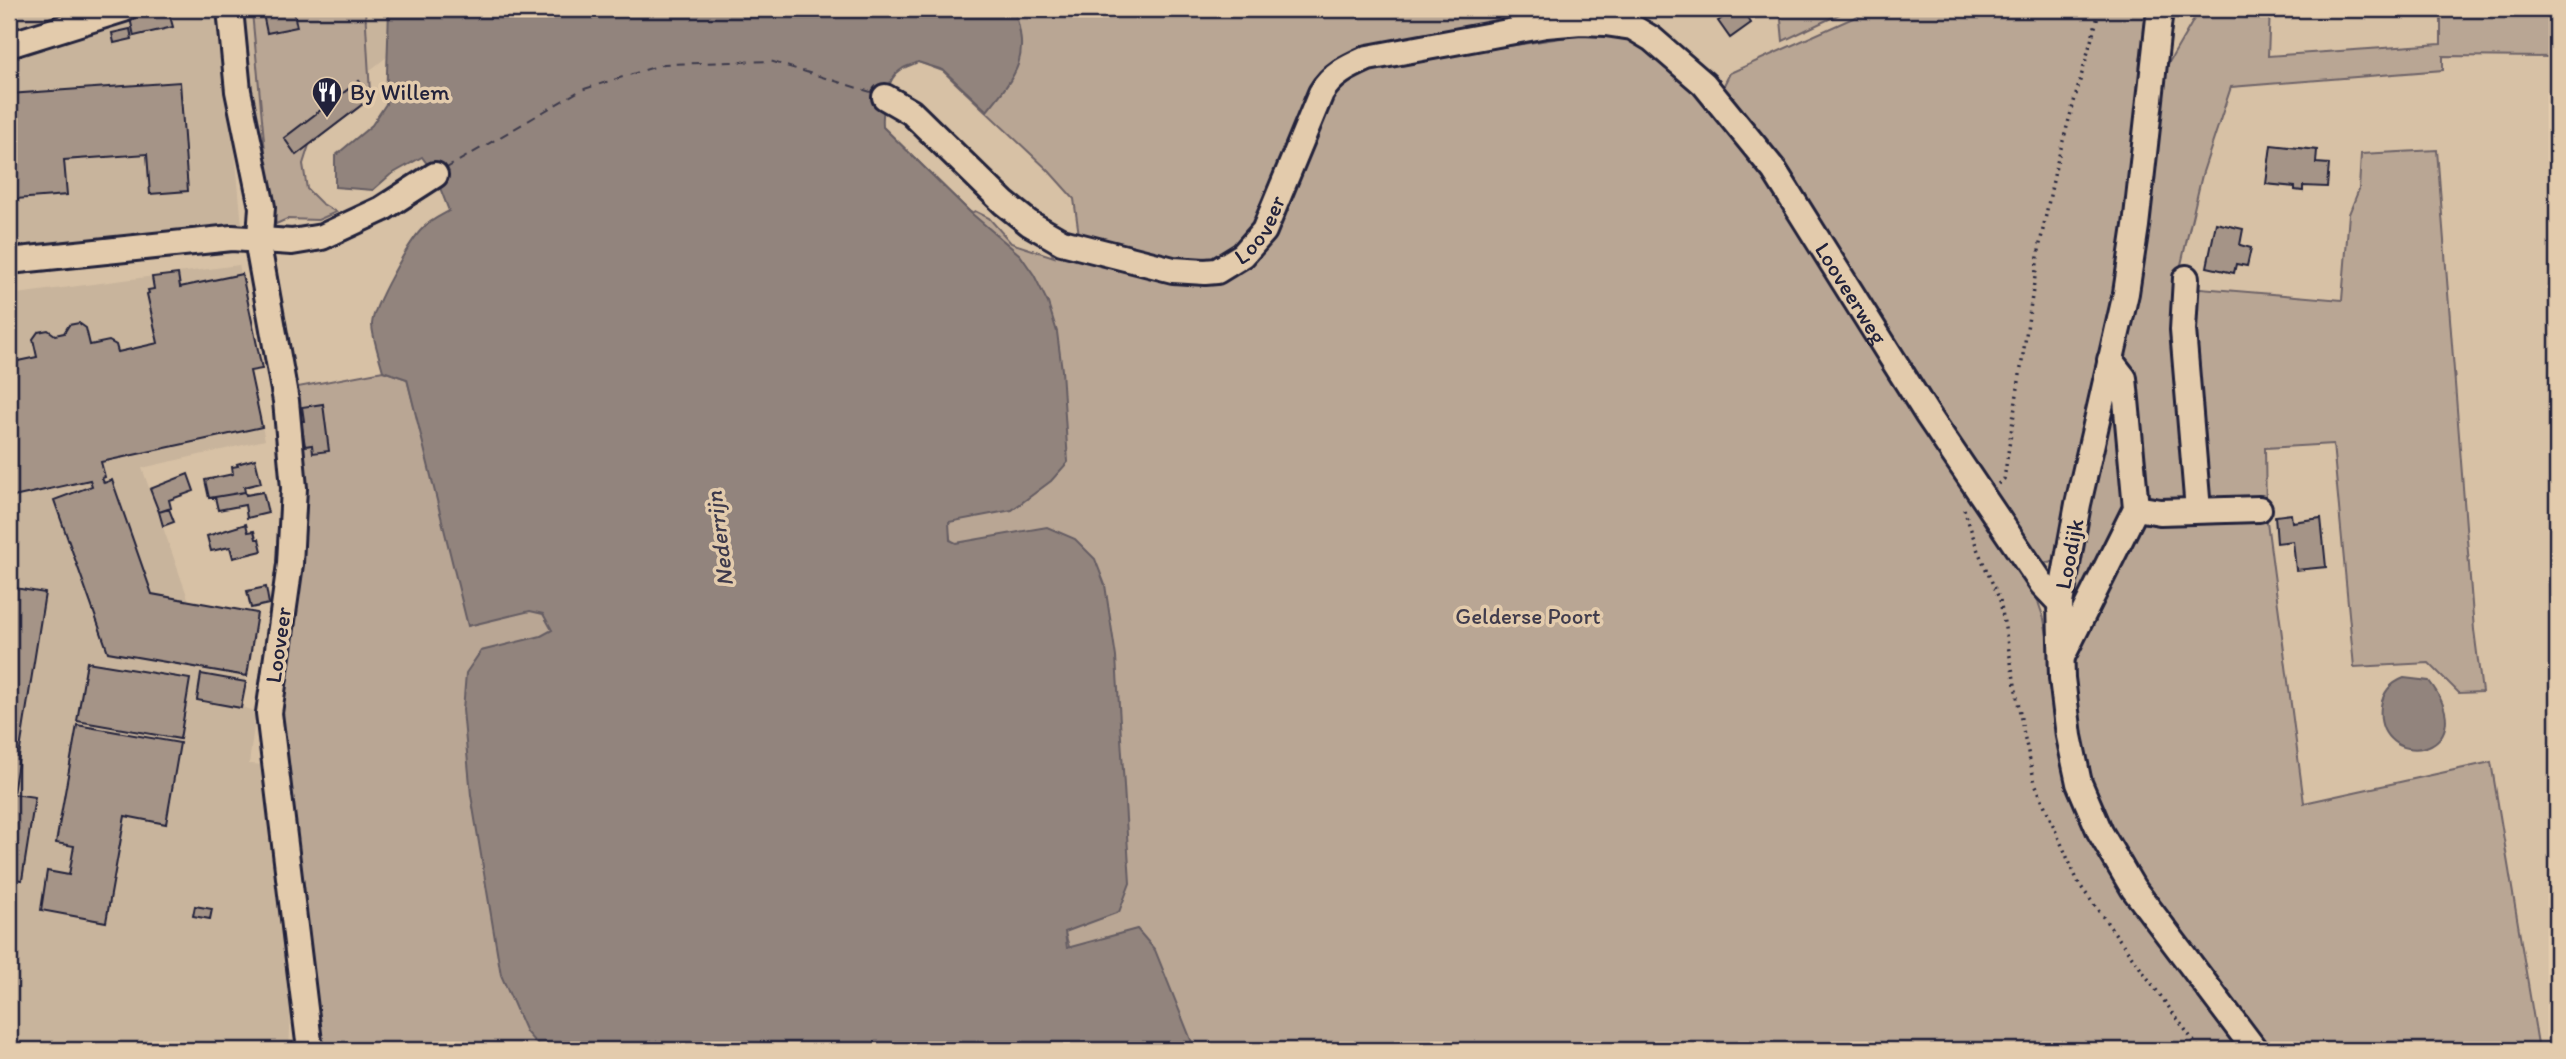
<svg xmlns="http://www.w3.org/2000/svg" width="2566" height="1059" viewBox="0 0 2566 1059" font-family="Itim,sans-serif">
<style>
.built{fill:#c8b49c}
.green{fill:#b9a694;stroke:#6e6468;stroke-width:2}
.water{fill:#92847d;stroke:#655d63;stroke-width:2}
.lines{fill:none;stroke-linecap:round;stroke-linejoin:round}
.ferry{stroke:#3e3a4c;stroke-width:2;stroke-dasharray:9 7;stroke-linecap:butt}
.building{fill:#a59487;stroke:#22223b;stroke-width:2}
.minor-casing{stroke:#22223b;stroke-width:30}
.path{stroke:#22223b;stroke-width:3.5;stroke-dasharray:2 5;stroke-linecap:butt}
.minor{stroke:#e3cbac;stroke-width:24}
.labels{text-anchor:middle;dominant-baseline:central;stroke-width:7;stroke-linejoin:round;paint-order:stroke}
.poi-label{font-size:23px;fill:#22223b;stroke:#e3cbac;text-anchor:start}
.street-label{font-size:23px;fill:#22223b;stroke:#e3cbac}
.park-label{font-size:23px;fill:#403c4d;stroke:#e3cbac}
.water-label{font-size:24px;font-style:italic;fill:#3e3a4c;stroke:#e3cbac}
</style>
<rect width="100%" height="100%" fill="#d7c1a5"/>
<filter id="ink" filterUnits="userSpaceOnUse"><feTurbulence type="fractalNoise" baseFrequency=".0143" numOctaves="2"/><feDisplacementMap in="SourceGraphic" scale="14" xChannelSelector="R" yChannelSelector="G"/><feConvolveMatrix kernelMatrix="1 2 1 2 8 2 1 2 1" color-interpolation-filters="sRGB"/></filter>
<g filter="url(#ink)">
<path class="built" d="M 9,9 L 389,9 L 388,56 L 284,138 L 234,139 L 242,226 L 77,243 L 9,246 Z
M 239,265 L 262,369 L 250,372 L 265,440 L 142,468 L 189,601 L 257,613 L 241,707 L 256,711 L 249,764 L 269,765 L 294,947 L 289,1050 L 9,1050 L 9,295 Z"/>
<path class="green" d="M 271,9 L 365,9 L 370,93 L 359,107 L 309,145 L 303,164 L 307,189 L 321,203 L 336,212 L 318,220 L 287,219 L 276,224 L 267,172 L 252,12 Z
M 863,9 L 1593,9 L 1595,13 L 1375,46 C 1351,51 1333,58 1318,78 L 1262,210 L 1239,243 L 1209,262 L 1176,259 L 1079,235 L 1074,199 L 1048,170 L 943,71 L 918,62 Z
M 1780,9 L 1850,9 L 1783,41 Z
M 1873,9 L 2150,9 L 2122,256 L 2059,557 L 2050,563 L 2037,561 L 1721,91 L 1730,73 Z
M 2200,9 L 2270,9 L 2268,56 L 2441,44 L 2441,9 L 2557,9 L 2557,57 L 2443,56 L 2443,70 L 2231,87 L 2202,175 L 2176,286 L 2193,492 L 2185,507 L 2140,498 L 2120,352 L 2161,76 Z
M 1568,32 L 1616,33 L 1640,43 L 1683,76 L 1764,168 L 2035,593 L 2044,619 L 2075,786 L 2243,1050 L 1103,1050 L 1070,950 L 950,538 L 881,125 L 971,213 L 975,211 L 989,218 L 1011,243 L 1054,257 L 1046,244 L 1229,272 L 1323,106 L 1357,69 L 1568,37 Z
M 2437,150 L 2474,630 L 2482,692 L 2459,693 L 2429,663 L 2354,667 L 2333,444 L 2265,448 L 2266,514 L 2304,803 L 2491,762 L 2539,1050 L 2266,1050 L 2115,846 L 2096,797 L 2078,740 L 2070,652 L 2137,520 L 2204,507 L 2189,287 L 2342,300 L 2349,214 L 2359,189 L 2361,154 Z
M 383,371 L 407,379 L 438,499 L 517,483 L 665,1050 L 320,1050 L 287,805 L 279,681 L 300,444 L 298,387 Z
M 2114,377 L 2127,498 L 2069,632 L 2072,572 Z"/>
<path class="water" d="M 389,9 L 1014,9 C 1030,58 1018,73 987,111 L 943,70 L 918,62 C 913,65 906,66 902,69 C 885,79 882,109 883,127 L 971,213 L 1020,255 L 1034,275 L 1048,303 L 1057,332 L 1062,370 L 1068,462 L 1051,481 L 1012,510 L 949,522 L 950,540 L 956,543 L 1047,527 L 1075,539 L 1095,559 L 1105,585 L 1116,657 L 1130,883 L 1119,912 L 1065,932 L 1067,948 L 1137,929 L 1155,950 L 1195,1050 L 542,1050 L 526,1032 L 501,975 L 471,795 L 463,710 L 466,673 L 481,651 L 541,636 L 552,630 L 543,614 L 530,611 L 468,626 L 407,379 L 383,371 C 380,359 372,336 372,324 C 373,306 409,242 422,229 C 429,221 440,216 449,211 L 435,175 L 422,157 L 390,175 L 373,190 L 335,187 L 335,156 L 372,125 L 386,104 Z
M 2404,678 L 2429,681 C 2488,757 2373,774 2381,706 C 2383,692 2391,683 2404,678 Z"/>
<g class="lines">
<path class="ferry" d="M 445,169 L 581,90 L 664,64 L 770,61 L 874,93"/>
</g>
<path class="building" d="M 168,9 L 173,27 L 134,36 L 130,18 Z
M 262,9 L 293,9 L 297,27 L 267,33 Z
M 1735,9 L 1742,9 L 1751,23 L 1730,38 L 1718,21 Z
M 130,29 L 132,39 L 114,43 L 112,33 Z
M 359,81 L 372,97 L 296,155 L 284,138 Z
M 180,82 L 188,191 L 150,194 L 147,154 L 64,160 L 67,195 L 16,199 L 13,155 L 9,156 L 9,122 L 11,122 L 9,94 Z
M 2271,145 L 2317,150 L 2316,163 L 2329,164 L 2327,187 L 2303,186 L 2303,191 L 2295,190 L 2295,187 L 2266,184 Z
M 2216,223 L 2243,229 L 2240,245 L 2251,248 L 2247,266 L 2236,264 L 2234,273 L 2207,267 Z
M 178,274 L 180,287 L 242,274 L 262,369 L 250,371 L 262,427 L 101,462 L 105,477 L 102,478 L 104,483 L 112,480 L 152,594 L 257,613 L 247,676 L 108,652 L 54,500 L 92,486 L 90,480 L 9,498 L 9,376 L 15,375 L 13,369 L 18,361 L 37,357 L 33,339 L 38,332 L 48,330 L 55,335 L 64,333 L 69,325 L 79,323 L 86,328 L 90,345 L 109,341 L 116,345 L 118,352 L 158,343 L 147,294 L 149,293 L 148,290 L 154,289 L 152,277 Z
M 323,404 L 329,451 L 313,453 L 312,445 L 305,446 L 301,421 L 304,421 L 302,407 Z
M 255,459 L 261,483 L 244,487 L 245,492 L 209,498 L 205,480 L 233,474 L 232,467 L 238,466 L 237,464 Z
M 188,474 L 194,491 L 169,500 L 171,508 L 159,512 L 150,489 Z
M 245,492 L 246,495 L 263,492 L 268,513 L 247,518 L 245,505 L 218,510 L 215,497 Z
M 169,509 L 174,522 L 163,526 L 159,512 Z
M 2291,514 L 2292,522 L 2321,518 L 2326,567 L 2296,570 L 2293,541 L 2277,543 L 2275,516 Z
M 246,524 L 248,532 L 254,531 L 256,539 L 259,539 L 262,551 L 233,558 L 230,547 L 211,551 L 207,536 Z
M 9,587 L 45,593 L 13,794 L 35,797 L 22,880 L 9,878 Z
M 266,587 L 269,604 L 251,608 L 247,591 Z
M 87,662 L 190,679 L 180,739 L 77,721 Z
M 201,674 L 246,682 L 241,708 L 197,700 Z
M 77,725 L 180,743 L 166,824 L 125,816 L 106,922 L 41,910 L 47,871 L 69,875 L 74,846 L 56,843 Z
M 195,906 L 212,909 L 210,919 L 193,916 Z"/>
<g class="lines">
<g class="minor-casing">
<g id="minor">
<path d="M 230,9 L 238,91 L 262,207 L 259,251 L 286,401 L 294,488 L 290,564 L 269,713 L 310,1050"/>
<path d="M 2160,9 L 2136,226 L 2126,293 L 2078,504 L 2060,603 L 2062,678 L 2069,736 L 2079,783 L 2100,832 L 2133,888 L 2255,1050"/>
<path d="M 9,45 L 124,9"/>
<path id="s1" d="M 885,97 L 911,112 L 1004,203 L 1029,223 L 1062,242 L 1173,270 L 1205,272 L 1217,271 L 1243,255 L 1264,231 L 1321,93 C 1332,74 1348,67 1368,58 L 1546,25 L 1581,22 L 1605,23 L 1632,27 L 1652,39 L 1704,84 L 1774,170 L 1927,414 L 2042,584 L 2060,603"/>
<path d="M 9,261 L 232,238 L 292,242 L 322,237 L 382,209 L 435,175"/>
<path d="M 2186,278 L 2183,330 L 2198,510"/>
<path d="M 2136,508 L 2160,512 L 2259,509"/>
<path d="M 2063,655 L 2136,508 L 2124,378 L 2110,360"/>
</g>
</g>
<path class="path" d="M 1998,484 L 2004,479 L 2040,244 L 2056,166 L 2100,9
M 1964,509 L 1978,551 L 2000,600 L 2023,730 L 2035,783 L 2056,832 L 2079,884 L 2200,1050"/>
<use href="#minor" class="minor"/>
</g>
</g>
<defs>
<g id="restaurant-pin" transform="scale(1.575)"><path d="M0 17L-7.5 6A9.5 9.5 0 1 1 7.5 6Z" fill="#22223b" stroke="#e3cbac"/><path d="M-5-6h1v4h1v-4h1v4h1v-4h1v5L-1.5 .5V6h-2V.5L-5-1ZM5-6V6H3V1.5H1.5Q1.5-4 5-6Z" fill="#fff"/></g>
</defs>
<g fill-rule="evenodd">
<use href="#restaurant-pin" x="327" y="92"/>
</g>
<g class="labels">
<g class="poi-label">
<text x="350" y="92">By Willem</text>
</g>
<g class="street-label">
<text stroke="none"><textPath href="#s1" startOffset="450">Looveer</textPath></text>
<text stroke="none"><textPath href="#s1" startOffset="1276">Looveerweg</textPath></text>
<text transform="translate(2069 554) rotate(-79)">Loodijk</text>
<text transform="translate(278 645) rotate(-82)">Looveer</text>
</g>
<g class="park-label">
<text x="1528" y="616">Gelderse Poort</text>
</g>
<g class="water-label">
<text transform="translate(719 539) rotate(-97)">Nederrijn</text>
</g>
</g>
<rect width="2566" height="1059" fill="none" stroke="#e3cbac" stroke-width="35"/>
<rect x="18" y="18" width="2531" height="1024" fill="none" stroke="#22223b" stroke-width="2.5" filter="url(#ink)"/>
</svg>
